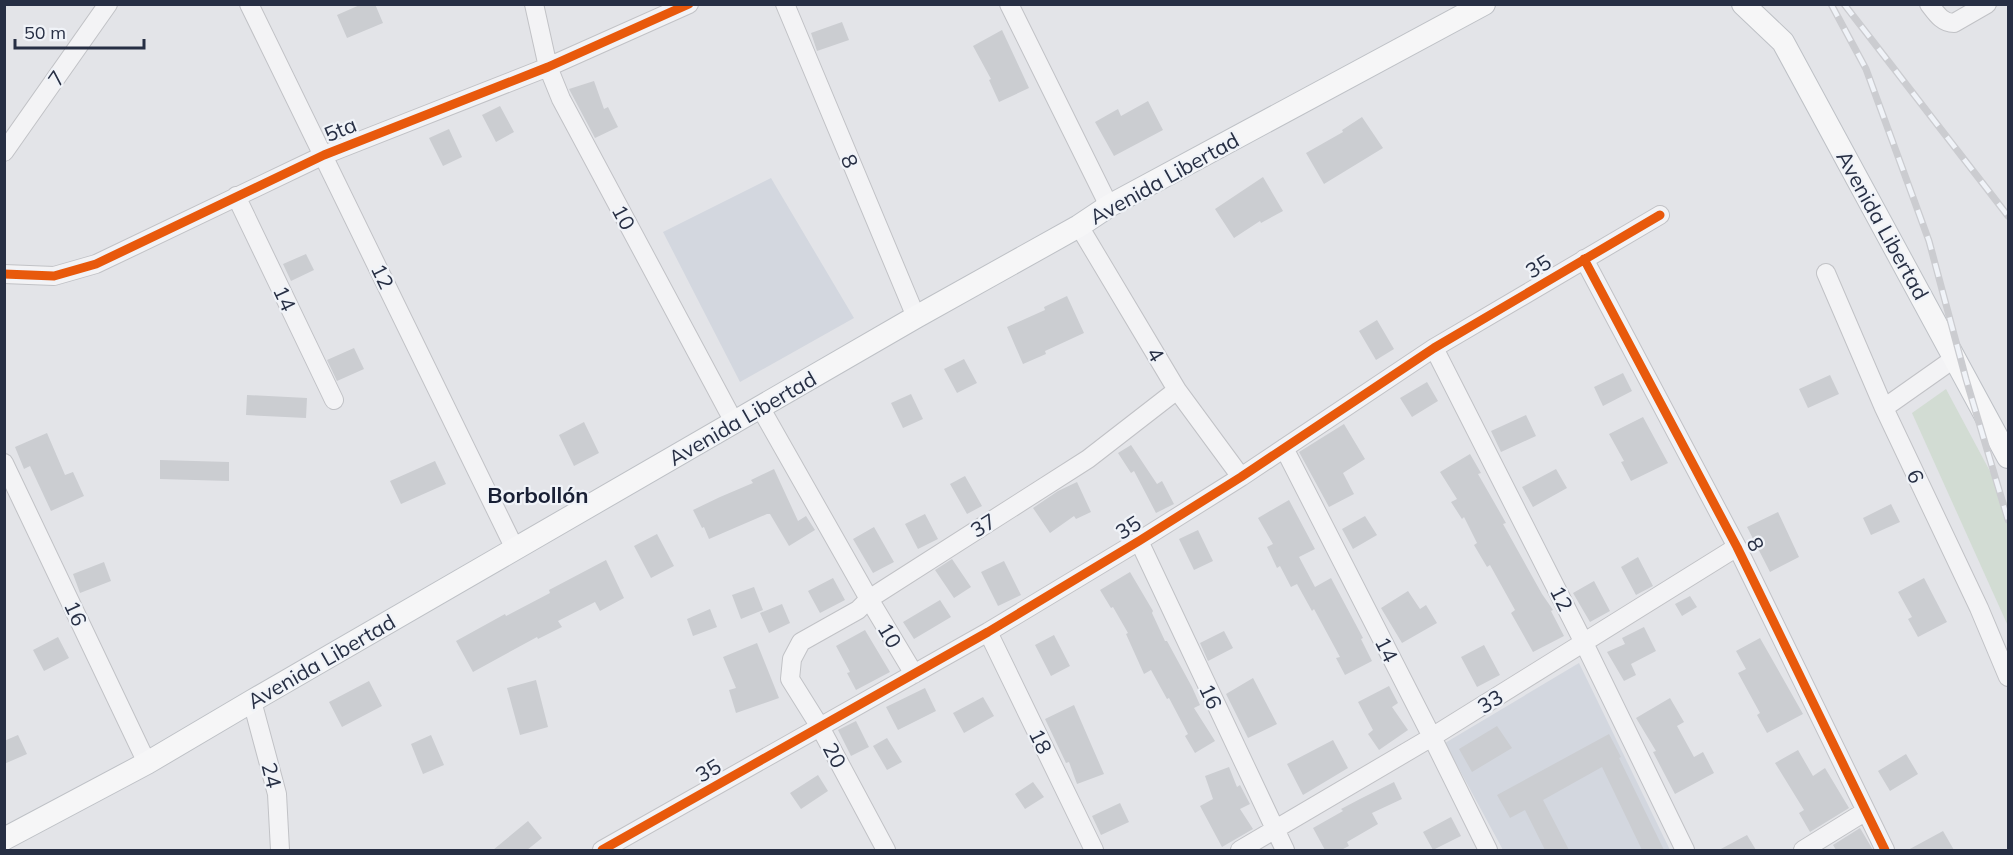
<svg xmlns="http://www.w3.org/2000/svg" width="2013" height="855" viewBox="0 0 2013 855" font-family="Mulish,sans-serif">
<style>
.built{fill:#d3d7df}
.green{fill:#d2dcd3}
.building{fill:#cbcdd1}
.lines{fill:none;stroke-linecap:round;stroke-linejoin:round}
.minor-casing{stroke:#c1c2c6;stroke-width:20}
.major-casing{stroke:#bec1c6;stroke-width:24}
.minor{stroke:#f3f3f5;stroke-width:18}
.major{stroke:#f6f6f7;stroke-width:22}
.rail-casing{stroke:#cbccd0;stroke-width:7}
.rail{stroke:#f0f3f8;stroke-width:4.5;stroke-dasharray:14;stroke-linecap:butt}
.cycleway-casing{stroke:#f0f3f8;stroke-width:13}
.cycleway{stroke:#e8590c;stroke-width:9}
.labels{text-anchor:middle;dominant-baseline:central;stroke-width:4.5;stroke-linejoin:round;paint-order:stroke}
.street-label{font-size:21px;fill:#272f44;stroke:#f0f3f8}
.neighbourhood-label{font-size:22px;font-weight:bold;fill:#192035;stroke:#f0f3f8}
</style>
<rect width="100%" height="100%" fill="#e3e4e8"/>
<path class="built" d="M 771,178 L 854,318 L 740,382 L 663,232 Z
M 1579,663 L 1670,850 L 1503,850 L 1445,743 Z"/>
<path class="green" d="M 1946,389 L 2008,505 L 2008,626 L 1912,413 Z"/>
<path class="building" d="M 362,4 L 375,4 L 383,23 L 347,38 L 337,15 Z
M 842,22 L 849,40 L 817,51 L 811,33 Z
M 1002,30 L 1029,88 L 999,102 L 989,80 L 991,79 L 973,46 Z
M 594,81 L 604,109 L 608,107 L 618,127 L 595,138 L 569,89 Z
M 1148,101 L 1163,130 L 1114,156 L 1095,122 L 1118,109 L 1121,116 Z
M 500,106 L 514,132 L 496,142 L 482,115 Z
M 1362,117 L 1383,148 L 1324,184 L 1306,153 L 1343,132 L 1342,130 Z
M 449,129 L 462,157 L 443,166 L 429,138 Z
M 1263,177 L 1283,211 L 1261,223 L 1260,221 L 1234,238 L 1215,209 Z
M 306,254 L 314,270 L 291,281 L 283,264 Z
M 1067,296 L 1084,333 L 1045,351 L 1046,354 L 1023,364 L 1007,327 L 1045,310 L 1044,307 Z
M 1377,320 L 1394,349 L 1376,360 L 1359,331 Z
M 354,348 L 364,369 L 337,381 L 327,360 Z
M 964,359 L 977,383 L 957,393 L 944,369 Z
M 1623,373 L 1632,391 L 1603,406 L 1594,387 Z
M 1830,375 L 1839,394 L 1808,408 L 1799,389 Z
M 1427,382 L 1438,401 L 1412,417 L 1400,398 Z
M 911,394 L 923,419 L 903,428 L 891,403 Z
M 247,395 L 307,398 L 306,418 L 246,415 Z
M 1526,415 L 1536,436 L 1501,452 L 1491,431 Z
M 1643,417 L 1668,463 L 1631,481 L 1621,462 L 1624,461 L 1609,434 Z
M 584,422 L 599,453 L 574,466 L 559,435 Z
M 1344,424 L 1365,459 L 1343,473 L 1354,494 L 1329,507 L 1299,452 Z
M 47,433 L 65,475 L 73,472 L 84,496 L 51,511 L 30,466 L 24,469 L 15,447 Z
M 1131,445 L 1157,484 L 1162,481 L 1174,504 L 1156,513 L 1134,471 L 1131,473 L 1118,453 Z
M 1470,454 L 1481,473 L 1478,474 L 1506,523 L 1503,524 L 1542,594 L 1553,610 L 1551,611 L 1564,636 L 1533,652 L 1511,613 L 1515,610 L 1490,565 L 1487,567 L 1474,545 L 1477,543 L 1464,517 L 1462,519 L 1451,502 L 1457,499 L 1440,472 Z
M 160,460 L 229,462 L 229,481 L 160,479 Z
M 435,461 L 446,484 L 401,504 L 390,481 Z
M 774,469 L 798,521 L 806,516 L 815,530 L 789,546 L 770,514 L 767,514 L 709,539 L 704,527 L 702,528 L 693,510 L 720,497 L 753,483 L 751,480 Z
M 1556,469 L 1567,488 L 1533,507 L 1522,487 Z
M 965,476 L 982,506 L 967,514 L 950,484 Z
M 1077,482 L 1091,512 L 1076,519 L 1074,516 L 1050,533 L 1033,508 L 1058,491 Z
M 1289,500 L 1315,549 L 1299,557 L 1315,587 L 1331,578 L 1363,638 L 1361,639 L 1372,661 L 1345,675 L 1336,658 L 1340,657 L 1314,609 L 1312,611 L 1297,584 L 1291,587 L 1280,566 L 1277,568 L 1267,547 L 1273,544 L 1258,518 Z
M 1891,504 L 1900,522 L 1871,535 L 1863,518 Z
M 1778,512 L 1799,557 L 1770,572 L 1747,527 Z
M 925,514 L 938,539 L 918,549 L 905,524 Z
M 1365,516 L 1377,535 L 1353,549 L 1342,529 Z
M 874,527 L 894,562 L 873,573 L 853,539 Z
M 1198,530 L 1213,561 L 1194,570 L 1179,539 Z
M 657,534 L 674,566 L 651,578 L 634,546 Z
M 1638,557 L 1653,586 L 1636,595 L 1621,567 Z
M 952,559 L 971,587 L 954,598 L 935,570 Z
M 606,560 L 624,598 L 600,611 L 595,602 L 558,621 L 562,627 L 538,639 L 537,637 L 473,672 L 456,641 L 505,614 L 506,616 L 550,593 L 549,590 Z
M 1004,561 L 1021,595 L 998,606 L 981,572 Z
M 104,562 L 111,581 L 80,593 L 73,574 Z
M 1130,572 L 1153,611 L 1152,613 L 1165,641 L 1167,641 L 1192,687 L 1200,705 L 1194,708 L 1215,741 L 1195,753 L 1185,736 L 1188,734 L 1169,698 L 1167,699 L 1151,670 L 1144,674 L 1126,634 L 1128,633 L 1113,607 L 1111,608 L 1100,590 Z
M 833,578 L 845,600 L 820,613 L 808,591 Z
M 1924,578 L 1947,622 L 1918,637 L 1908,619 L 1912,617 L 1898,592 Z
M 1594,581 L 1610,611 L 1590,622 L 1573,593 Z
M 754,587 L 763,610 L 741,619 L 732,595 Z
M 1408,591 L 1420,609 L 1426,605 L 1437,623 L 1402,643 L 1381,608 Z
M 1690,596 L 1697,607 L 1682,616 L 1675,604 Z
M 940,600 L 951,617 L 914,639 L 903,622 Z
M 782,604 L 790,623 L 769,633 L 760,613 Z
M 710,609 L 717,627 L 693,636 L 687,619 Z
M 1644,627 L 1656,651 L 1631,664 L 1636,675 L 1624,681 L 1607,652 L 1625,644 L 1622,638 Z
M 865,630 L 890,672 L 856,690 L 847,673 L 850,672 L 836,646 Z
M 1224,631 L 1233,648 L 1208,661 L 1200,643 Z
M 1054,635 L 1070,666 L 1051,676 L 1035,645 Z
M 58,637 L 69,658 L 44,671 L 33,650 Z
M 1760,638 L 1803,714 L 1767,733 L 1757,715 L 1760,713 L 1738,673 L 1746,669 L 1736,651 Z
M 757,643 L 779,698 L 736,713 L 729,690 L 736,688 L 723,657 Z
M 1484,645 L 1500,675 L 1477,687 L 1461,657 Z
M 1253,678 L 1277,724 L 1248,738 L 1226,694 Z
M 536,680 L 548,727 L 520,735 L 507,688 Z
M 369,681 L 382,706 L 342,727 L 329,702 Z
M 1389,686 L 1398,703 L 1392,707 L 1408,730 L 1379,750 L 1368,734 L 1373,730 L 1358,702 Z
M 925,688 L 936,711 L 898,730 L 886,707 Z
M 983,697 L 994,716 L 964,733 L 953,713 Z
M 1670,698 L 1684,722 L 1677,726 L 1694,757 L 1703,752 L 1714,773 L 1675,794 L 1653,752 L 1656,751 L 1636,718 Z
M 1074,705 L 1104,774 L 1077,784 L 1069,762 L 1066,763 L 1045,719 Z
M 856,721 L 869,747 L 851,756 L 838,730 Z
M 1497,726 L 1512,748 L 1472,772 L 1459,749 Z
M 1609,734 L 1621,757 L 1619,758 L 1664,850 L 1642,850 L 1602,767 L 1543,800 L 1569,850 L 1545,850 L 1525,810 L 1510,818 L 1497,795 Z
M 18,735 L 27,754 L 4,764 L 4,741 Z
M 431,735 L 444,765 L 423,774 L 411,744 Z
M 887,738 L 902,762 L 887,770 L 873,746 Z
M 1333,740 L 1348,768 L 1303,795 L 1287,764 Z
M 1798,750 L 1813,776 L 1825,768 L 1849,808 L 1810,832 L 1799,813 L 1804,810 L 1775,763 Z
M 1906,754 L 1918,774 L 1890,791 L 1878,771 Z
M 1229,767 L 1237,787 L 1240,785 L 1250,804 L 1240,809 L 1253,829 L 1222,847 L 1200,806 L 1213,799 L 1205,776 Z
M 818,775 L 828,791 L 801,809 L 790,793 Z
M 1033,782 L 1044,797 L 1025,809 L 1015,794 Z
M 1394,782 L 1402,799 L 1372,813 L 1378,824 L 1347,842 L 1349,846 L 1341,850 L 1325,850 L 1313,828 L 1343,811 L 1341,809 L 1360,799 Z
M 1120,803 L 1129,822 L 1101,835 L 1092,816 Z
M 1451,817 L 1461,836 L 1433,850 L 1423,832 Z
M 528,821 L 542,838 L 527,850 L 493,850 Z
M 1860,828 L 1873,850 L 1836,850 L 1833,845 Z
M 1943,831 L 1954,850 L 1908,850 Z
M 1747,835 L 1756,850 L 1719,850 Z"/>
<g class="lines">
<g class="minor-casing">
<path id="minor" d="M 249,4 L 515,549
M 534,4 L 548,67 L 561,99 L 734,422
M 785,4 L 916,317
M 1009,4 L 1109,206
M 1929,4 C 1936,13 1942,23 1954,23 L 1987,4
M 4,152 L 108,4
M 236,196 L 334,400
M 1079,226 L 1177,390 L 1241,477
M 1584,259 L 1737,547 L 1885,850
M 1826,273 L 1884,408 L 1979,608 L 2008,677
M 4,274 L 54,276 L 96,264 L 324,155 L 548,67 L 689,4
M 1434,348 L 1584,643 L 1685,850
M 760,407 L 869,599 L 914,674
M 1884,408 L 1955,358
M 1284,448 L 1432,737 L 1488,850
M 4,463 L 147,763
M 1139,541 L 1285,850
M 988,632 L 1094,850
M 252,701 L 277,794 L 280,850
M 602,850 L 988,632 L 1139,541 L 1241,477 L 1434,348 L 1660,215
M 886,850 L 820,727 L 790,679 L 792,659 L 801,642 L 858,610 L 869,599 L 1088,459 L 1177,390
M 1240,850 L 1432,737 L 1737,547
M 1803,850 L 1866,811"/>
</g>
<g class="major-casing">
<path id="major" d="M 1743,4 L 1783,42 L 2008,457
M 4,839 L 147,763 L 252,701 L 916,317 L 1079,226 L 1109,206 L 1484,4"/>
</g>
<use href="#minor" class="minor"/>
<use href="#major" class="major"/>
<g class="rail-casing">
<path id="rail" d="M 1831,4 L 1866,69 L 1929,241 L 1966,379 L 2008,520
M 1844,4 L 2008,216"/>
</g>
<use href="#rail" class="rail"/>
<g class="cycleway-casing">
<path id="cycleway" d="M 1584,259 L 1737,547 L 1885,850
M 4,274 L 54,276 L 96,264 L 324,155 L 548,67 L 689,4
M 602,850 L 988,632 L 1139,541 L 1241,477 L 1434,348 L 1660,215"/>
</g>
<use href="#cycleway" class="cycleway"/>
</g>
<g class="labels">
<g class="street-label">
<text transform="translate(56 78) rotate(-55)">7</text>
<text transform="translate(340 129) rotate(-22)">5ta</text>
<text transform="translate(850 161) rotate(67)">8</text>
<text transform="translate(1164 178) rotate(-29)">Avenida Libertad</text>
<text transform="translate(624 217) rotate(62)">10</text>
<text transform="translate(1883 225) rotate(61)">Avenida Libertad</text>
<text transform="translate(1538 266) rotate(-31)">35</text>
<text transform="translate(383 276) rotate(64)">12</text>
<text transform="translate(285 298) rotate(65)">14</text>
<text transform="translate(1156 354) rotate(59)">4</text>
<text transform="translate(742 418) rotate(-30)">Avenida Libertad</text>
<text transform="translate(1916 476) rotate(65)">6</text>
<text transform="translate(983 525) rotate(-32)">37</text>
<text transform="translate(1128 527) rotate(-32)">35</text>
<text transform="translate(1756 544) rotate(63)">8</text>
<text transform="translate(1562 598) rotate(63)">12</text>
<text transform="translate(76 613) rotate(65)">16</text>
<text transform="translate(890 635) rotate(59)">10</text>
<text transform="translate(1387 649) rotate(63)">14</text>
<text transform="translate(321 661) rotate(-30)">Avenida Libertad</text>
<text transform="translate(1211 696) rotate(65)">16</text>
<text transform="translate(1490 701) rotate(-32)">33</text>
<text transform="translate(1041 741) rotate(64)">18</text>
<text transform="translate(835 755) rotate(62)">20</text>
<text transform="translate(708 770) rotate(-30)">35</text>
<text transform="translate(272 775) rotate(76)">24</text>
</g>
<g class="neighbourhood-label">
<text x="538" y="495">Borbollón</text>
</g>
</g>
<rect width="2013" height="855" fill="none" stroke="#272f44" stroke-width="12"/>
<path d="M15 39v9h129v-9" fill="none" stroke="#272f44" stroke-width="3"/>
<text x="24" y="39" font-size="18" fill="#272f44" stroke="#f0f3f8" stroke-width="4.5" paint-order="stroke">50 m</text>
</svg>
